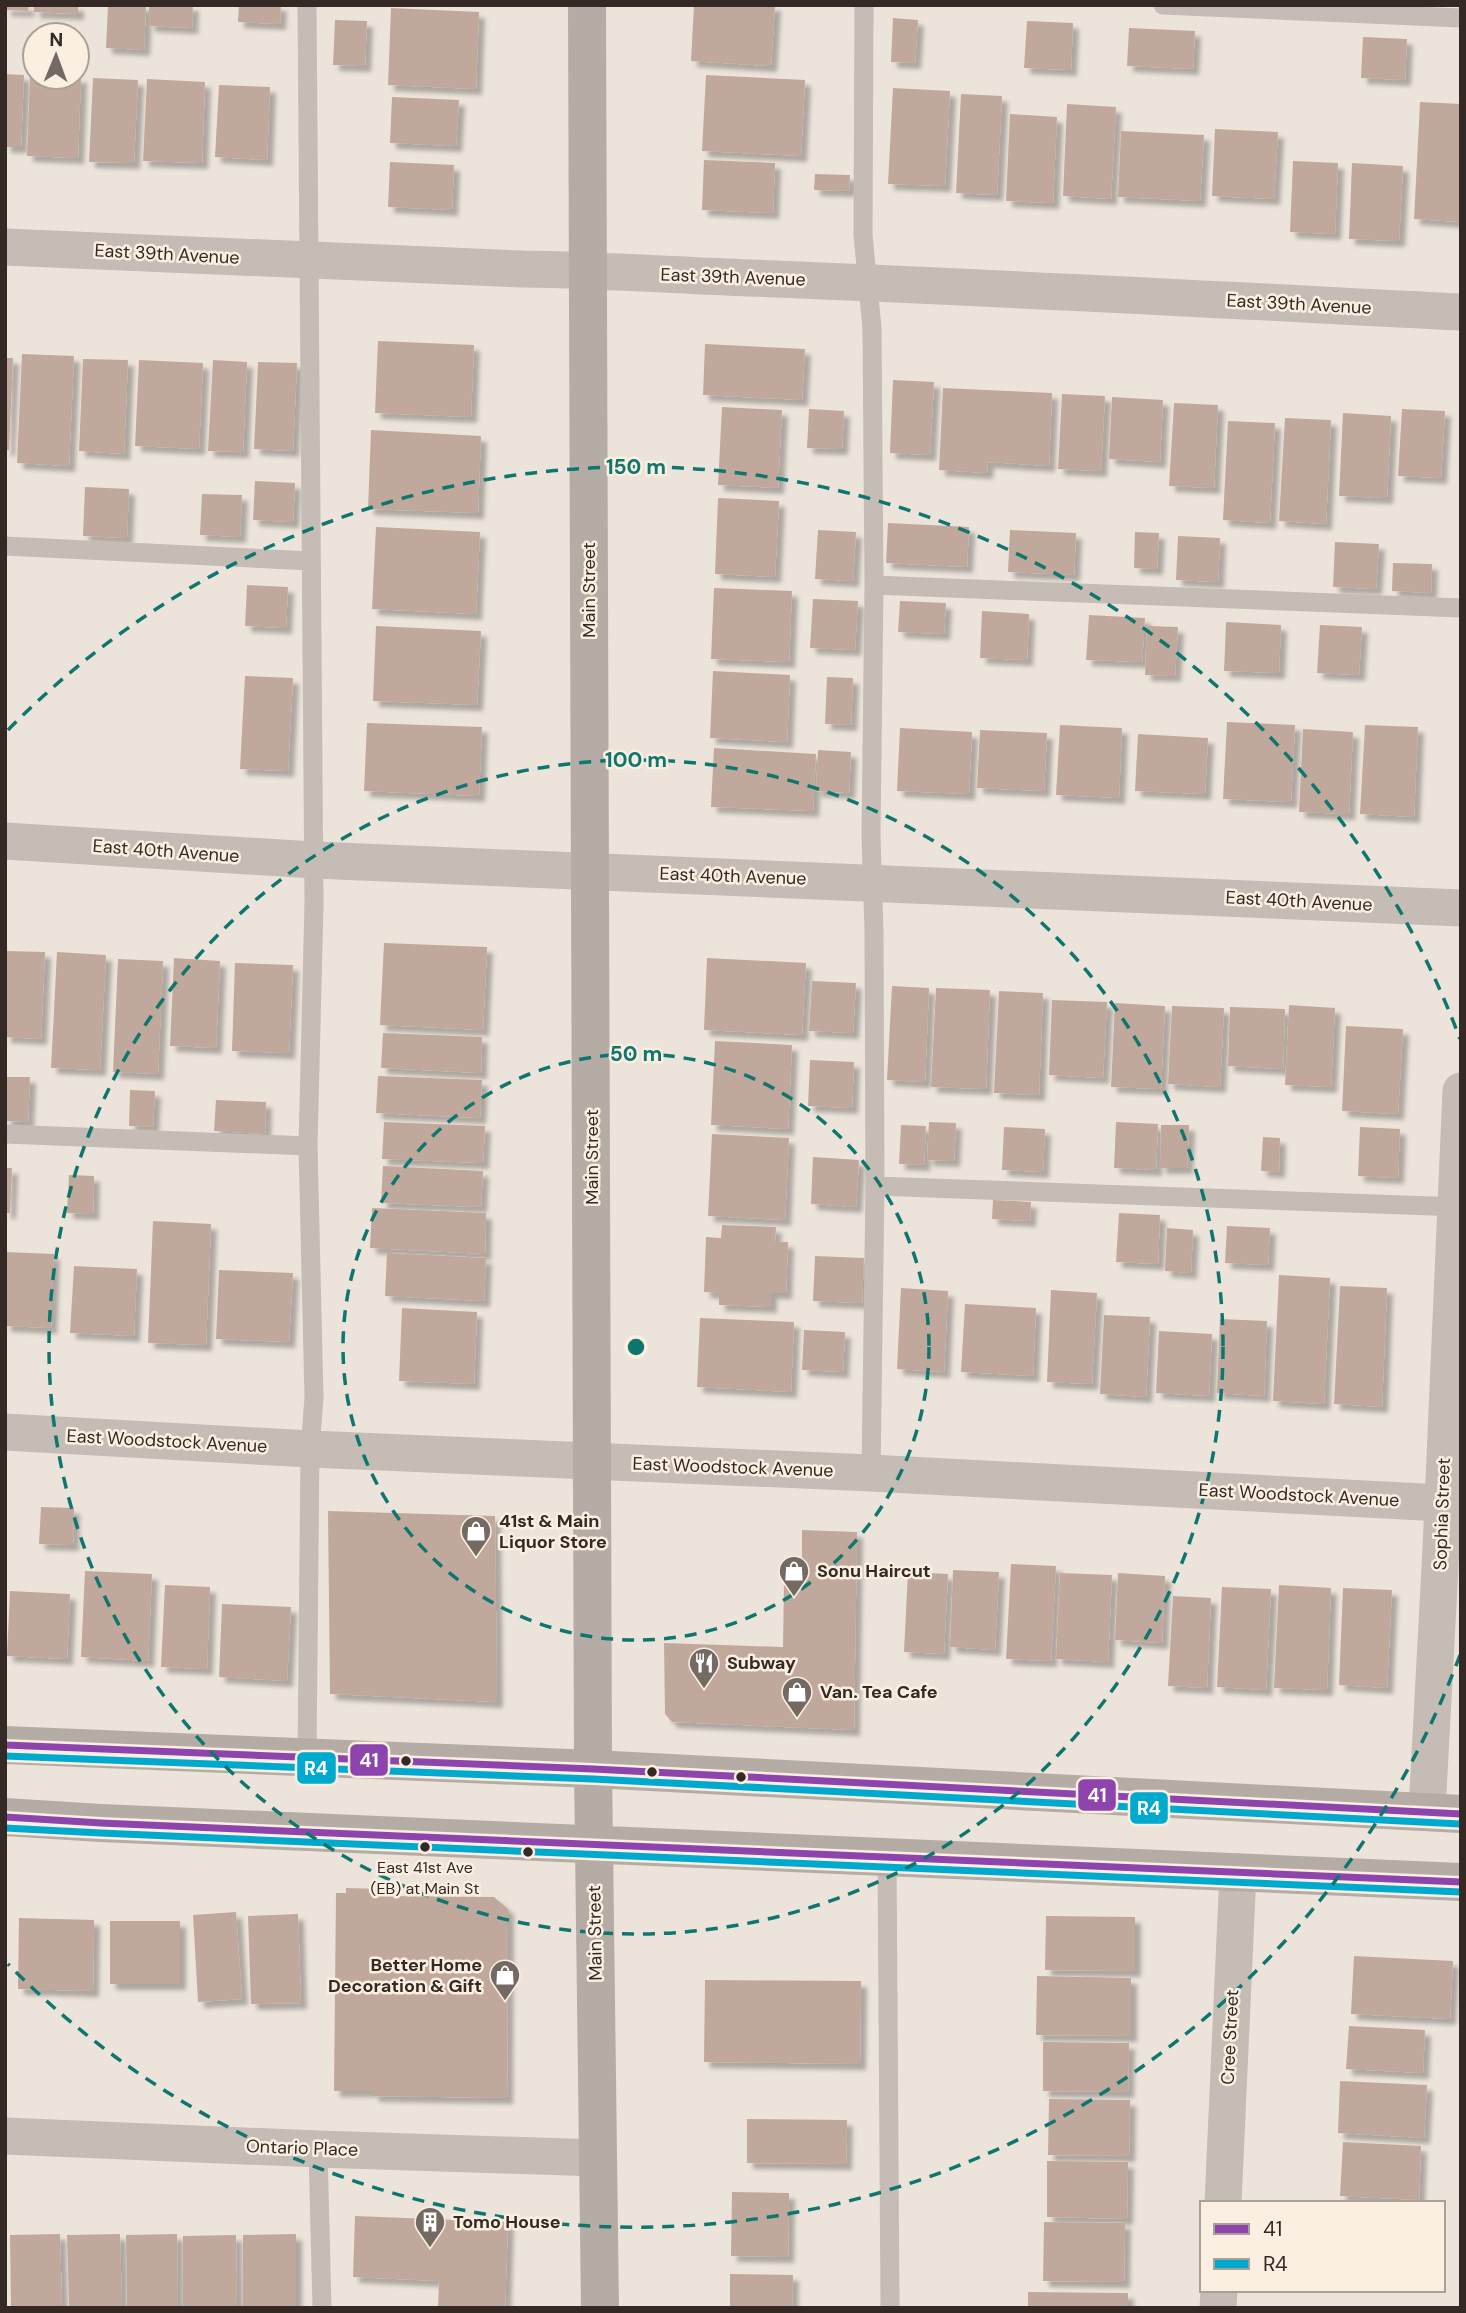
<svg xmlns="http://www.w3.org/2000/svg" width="1466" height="2313" viewBox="0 0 1466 2313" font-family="'DM Sans',sans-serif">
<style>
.building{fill:#c1a89c;filter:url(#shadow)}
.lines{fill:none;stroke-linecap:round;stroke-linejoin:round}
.lane{stroke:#c4bcb5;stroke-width:19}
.street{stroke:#c4bcb5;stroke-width:37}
.secondary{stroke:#b5aca5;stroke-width:38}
.bus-1-casing{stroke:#faefe1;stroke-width:12}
.bus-2-casing{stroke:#faefe1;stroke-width:12}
.bus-1{stroke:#8e44ad;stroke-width:7}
.bus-2{stroke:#00a9ce;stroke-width:7}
.ring{fill:none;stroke:#0f766e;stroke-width:3.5;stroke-dasharray:12 9}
.bus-dot{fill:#342924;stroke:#faefe1;stroke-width:2.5}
.labels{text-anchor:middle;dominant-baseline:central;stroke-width:5;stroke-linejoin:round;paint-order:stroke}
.bus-label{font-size:16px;fill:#342924;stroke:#faefe1}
.street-label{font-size:18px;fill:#342924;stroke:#faefe1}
.poi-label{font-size:18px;font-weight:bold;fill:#342924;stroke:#faefe1;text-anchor:start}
.centre{fill:#0f766e;stroke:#faefe1;stroke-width:3.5}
.ring-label{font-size:21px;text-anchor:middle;font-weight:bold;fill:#0f766e;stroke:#faefe1;stroke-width:5;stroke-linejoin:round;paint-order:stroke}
.line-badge{stroke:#faefe1;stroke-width:2.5}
.badge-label{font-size:19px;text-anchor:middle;font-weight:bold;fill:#fff}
</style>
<defs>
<filter id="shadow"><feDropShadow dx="6" dy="6" stdDeviation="2" flood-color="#0004"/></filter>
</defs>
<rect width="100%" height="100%" fill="#ece4db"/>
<path class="building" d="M 5,5 L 29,5 L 28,11 L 5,10 Z
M 34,5 L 78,5 L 78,14 L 34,12 Z
M 108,5 L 146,5 L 144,50 L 106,48 Z
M 149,5 L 193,5 L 192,28 L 149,26 Z
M 239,5 L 281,5 L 280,24 L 238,22 Z
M 694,5 L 775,5 L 771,66 L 691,61 Z
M 391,8 L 479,12 L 476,89 L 388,85 Z
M 893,18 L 918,20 L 915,63 L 891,62 Z
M 335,20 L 367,21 L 365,66 L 333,65 Z
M 1027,21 L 1073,23 L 1071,70 L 1024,68 Z
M 1129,28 L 1195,31 L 1193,69 L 1127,66 Z
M 1363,37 L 1407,39 L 1405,80 L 1361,78 Z
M 5,74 L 24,75 L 21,147 L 5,147 Z
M 30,75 L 35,75 L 35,77 L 81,77 L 78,158 L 27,156 Z
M 706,75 L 805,80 L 801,156 L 702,151 Z
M 93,78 L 138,80 L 134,163 L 89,162 Z
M 147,79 L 205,82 L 202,163 L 143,161 Z
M 219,85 L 270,87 L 267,160 L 215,157 Z
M 893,88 L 950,91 L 945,186 L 888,184 Z
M 961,94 L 1002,96 L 997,195 L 956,193 Z
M 392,97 L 459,100 L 456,146 L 390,143 Z
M 1420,102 L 1461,104 L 1461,222 L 1414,219 Z
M 1067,104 L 1116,107 L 1111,199 L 1063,196 Z
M 1010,114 L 1057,117 L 1053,203 L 1006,201 Z
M 1215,129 L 1278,132 L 1274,199 L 1212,196 Z
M 1121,131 L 1204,135 L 1200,201 L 1118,197 Z
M 704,160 L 775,163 L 773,213 L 702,210 Z
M 1293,161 L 1338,163 L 1335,234 L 1290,232 Z
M 390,162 L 454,165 L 452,210 L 388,207 Z
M 1352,163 L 1403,166 L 1399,241 L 1349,239 Z
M 815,174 L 850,175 L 849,191 L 814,190 Z
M 378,341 L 474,345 L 471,417 L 375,413 Z
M 705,344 L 805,349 L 802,400 L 703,395 Z
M 22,354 L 74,356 L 69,466 L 17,463 Z
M 5,358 L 13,358 L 9,450 L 5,450 Z
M 83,359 L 128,360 L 124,454 L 79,451 Z
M 139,360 L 203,363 L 199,449 L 135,446 Z
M 213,360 L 247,362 L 243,452 L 208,451 Z
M 258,362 L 297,363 L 293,451 L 254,449 Z
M 893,380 L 934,382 L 930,455 L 890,453 Z
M 943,388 L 1052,393 L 1049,466 L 988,462 L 987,473 L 939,470 Z
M 1062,394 L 1105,396 L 1101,471 L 1058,469 Z
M 1112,397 L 1163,400 L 1160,462 L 1109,459 Z
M 1174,403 L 1218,405 L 1214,488 L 1169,486 Z
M 722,407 L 782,410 L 778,488 L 718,485 Z
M 809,409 L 844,411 L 842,449 L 807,448 Z
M 1402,409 L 1445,411 L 1441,478 L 1398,476 Z
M 1343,413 L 1391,416 L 1387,498 L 1339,496 Z
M 1285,418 L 1331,420 L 1326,524 L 1279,521 Z
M 1228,421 L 1275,423 L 1270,523 L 1223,520 Z
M 371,430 L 481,436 L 478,513 L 368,509 Z
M 255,481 L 295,483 L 293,522 L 253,520 Z
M 85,487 L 129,489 L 127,538 L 83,536 Z
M 202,494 L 242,495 L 240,537 L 200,535 Z
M 718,498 L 779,501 L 775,577 L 715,574 Z
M 888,523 L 969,527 L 967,567 L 886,563 Z
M 376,527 L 480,532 L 476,614 L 372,609 Z
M 818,530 L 856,532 L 853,581 L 815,579 Z
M 1010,530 L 1076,533 L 1074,575 L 1008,572 Z
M 1135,532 L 1159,533 L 1157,569 L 1134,568 Z
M 1178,536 L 1220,538 L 1218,582 L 1176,580 Z
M 1335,542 L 1379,544 L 1376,589 L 1333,587 Z
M 1393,563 L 1432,564 L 1431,593 L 1392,591 Z
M 247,585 L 288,587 L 286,628 L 245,626 Z
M 714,588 L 792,591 L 789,662 L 711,659 Z
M 813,599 L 858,601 L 855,650 L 810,648 Z
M 900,601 L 946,603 L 944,634 L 898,632 Z
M 982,611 L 1029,614 L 1027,660 L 980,658 Z
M 1089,615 L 1145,618 L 1142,662 L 1086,660 Z
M 1226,622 L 1281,625 L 1279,673 L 1224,671 Z
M 1320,625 L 1362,627 L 1359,675 L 1317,673 Z
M 376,626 L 481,631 L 477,705 L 373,701 Z
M 1147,626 L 1178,627 L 1175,676 L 1145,675 Z
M 713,671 L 790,675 L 787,742 L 710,738 Z
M 245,676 L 293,678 L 288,771 L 240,769 Z
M 827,677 L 853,678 L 851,725 L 825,724 Z
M 1227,722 L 1295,725 L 1291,802 L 1223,799 Z
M 367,723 L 482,727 L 479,796 L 364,791 Z
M 1060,725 L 1122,728 L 1119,798 L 1056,795 Z
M 1365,725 L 1418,727 L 1414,817 L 1360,814 Z
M 900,728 L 972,732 L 969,794 L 897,791 Z
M 1303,729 L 1353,732 L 1349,814 L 1299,812 Z
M 980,730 L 1047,733 L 1044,791 L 977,788 Z
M 1138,734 L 1208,738 L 1205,794 L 1135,791 Z
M 714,748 L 816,754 L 813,811 L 711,807 Z
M 818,750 L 851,752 L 849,793 L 816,791 Z
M 384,943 L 487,947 L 483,1030 L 380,1025 Z
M 5,951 L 45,952 L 41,1039 L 5,1037 Z
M 57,952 L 106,955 L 100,1070 L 51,1068 Z
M 174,958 L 220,961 L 216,1048 L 170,1046 Z
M 707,958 L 806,963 L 802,1035 L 704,1030 Z
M 118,959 L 163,961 L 158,1074 L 113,1072 Z
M 235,963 L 293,965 L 289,1053 L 232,1051 Z
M 812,981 L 856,983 L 853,1033 L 809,1031 Z
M 892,986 L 929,988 L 925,1082 L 887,1080 Z
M 936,988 L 990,990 L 986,1089 L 931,1087 Z
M 999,991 L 1043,993 L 1039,1095 L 994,1093 Z
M 1052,1000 L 1107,1002 L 1103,1078 L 1049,1075 Z
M 1115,1003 L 1165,1006 L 1161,1089 L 1111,1087 Z
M 1289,1005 L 1335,1008 L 1331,1087 L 1285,1085 Z
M 1172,1006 L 1224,1008 L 1220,1087 L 1168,1084 Z
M 1230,1007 L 1285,1009 L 1283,1069 L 1228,1066 Z
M 1346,1026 L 1403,1029 L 1398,1114 L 1342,1111 Z
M 383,1033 L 482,1037 L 481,1073 L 381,1068 Z
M 715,1041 L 792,1045 L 788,1129 L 711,1125 Z
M 810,1060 L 854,1062 L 852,1108 L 808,1106 Z
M 378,1076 L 482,1080 L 480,1118 L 376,1113 Z
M 5,1077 L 30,1077 L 28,1122 L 5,1121 Z
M 130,1090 L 155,1091 L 153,1127 L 129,1126 Z
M 216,1100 L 266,1102 L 265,1134 L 214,1131 Z
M 384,1122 L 485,1126 L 483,1163 L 382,1159 Z
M 929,1122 L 956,1123 L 954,1161 L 927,1160 Z
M 1116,1122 L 1158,1124 L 1156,1170 L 1114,1168 Z
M 901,1125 L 926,1126 L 924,1165 L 899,1164 Z
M 1161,1125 L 1189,1125 L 1187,1168 L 1160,1168 Z
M 1004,1127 L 1045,1129 L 1043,1172 L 1002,1170 Z
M 1360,1127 L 1400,1129 L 1398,1178 L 1358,1176 Z
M 712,1134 L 789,1138 L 785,1220 L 708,1216 Z
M 1263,1137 L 1280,1138 L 1279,1172 L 1261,1171 Z
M 813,1157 L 859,1160 L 856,1207 L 811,1204 Z
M 383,1166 L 483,1171 L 481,1207 L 381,1203 Z
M 5,1168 L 12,1168 L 10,1213 L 5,1213 Z
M 69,1175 L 94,1176 L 93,1214 L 67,1213 Z
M 993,1200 L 1031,1202 L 1030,1221 L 992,1219 Z
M 372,1208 L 486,1213 L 485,1254 L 370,1248 Z
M 1119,1213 L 1160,1215 L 1158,1264 L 1116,1262 Z
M 153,1221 L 211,1224 L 206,1345 L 148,1343 Z
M 722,1225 L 776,1227 L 775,1242 L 788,1242 L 786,1293 L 771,1293 L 771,1307 L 719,1305 L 719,1293 L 704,1292 L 706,1237 L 721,1238 Z
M 1227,1226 L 1270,1228 L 1268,1265 L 1225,1263 Z
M 1167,1228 L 1193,1230 L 1191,1273 L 1165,1271 Z
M 5,1252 L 54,1254 L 51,1328 L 5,1326 Z
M 387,1253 L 486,1258 L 484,1301 L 385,1296 Z
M 815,1256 L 864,1258 L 862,1303 L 813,1301 Z
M 74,1266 L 137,1269 L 134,1336 L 70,1333 Z
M 219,1270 L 293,1273 L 289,1342 L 216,1339 Z
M 1279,1275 L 1330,1278 L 1324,1404 L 1273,1401 Z
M 1340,1286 L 1387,1288 L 1382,1407 L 1334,1404 Z
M 901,1288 L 948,1291 L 944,1372 L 897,1369 Z
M 1051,1290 L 1097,1293 L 1092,1384 L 1047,1382 Z
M 965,1304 L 1036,1308 L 1033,1376 L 961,1372 Z
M 402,1308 L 477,1312 L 474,1384 L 399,1381 Z
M 1104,1315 L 1150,1317 L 1146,1397 L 1100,1394 Z
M 700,1318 L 794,1322 L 791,1392 L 697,1387 Z
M 1220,1319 L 1267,1321 L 1264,1396 L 1217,1393 Z
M 804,1330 L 845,1332 L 843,1372 L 802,1370 Z
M 1159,1331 L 1212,1334 L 1209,1396 L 1156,1393 Z
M 41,1507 L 74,1508 L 73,1545 L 39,1544 Z
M 328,1511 L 495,1516 L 497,1702 L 330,1694 Z
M 802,1530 L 857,1532 L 854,1730 L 672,1722 L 665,1714 L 664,1643 L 783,1647 L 784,1584 L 802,1584 Z
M 1011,1564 L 1056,1566 L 1051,1661 L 1006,1659 Z
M 953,1570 L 999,1572 L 995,1650 L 950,1647 Z
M 85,1571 L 152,1574 L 148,1661 L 81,1657 Z
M 908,1572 L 948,1574 L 944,1654 L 904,1652 Z
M 1060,1573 L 1112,1575 L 1108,1662 L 1056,1659 Z
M 1118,1573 L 1165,1576 L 1162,1643 L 1115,1640 Z
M 165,1585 L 210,1587 L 207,1669 L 161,1667 Z
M 1279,1585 L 1331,1588 L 1327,1690 L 1274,1688 Z
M 1222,1587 L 1271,1589 L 1266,1690 L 1217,1687 Z
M 1343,1588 L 1392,1590 L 1387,1688 L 1339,1685 Z
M 10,1591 L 70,1594 L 67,1659 L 7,1656 Z
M 1173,1596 L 1211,1598 L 1207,1688 L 1168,1686 Z
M 222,1604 L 291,1607 L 287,1681 L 219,1677 Z
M 346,1888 L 384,1889 L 384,1896 L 494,1897 L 508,1909 L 507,2098 L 373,2096 L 373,2091 L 334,2091 L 336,1893 L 346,1893 Z
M 236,1912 L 242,1999 L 198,2002 L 193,1915 Z
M 298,1914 L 301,2003 L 251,2004 L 248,1916 Z
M 1046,1916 L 1135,1917 L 1135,1971 L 1045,1970 Z
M 19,1918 L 94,1920 L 93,1991 L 18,1989 Z
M 110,1921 L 180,1921 L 180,1984 L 110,1984 Z
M 1354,1956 L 1453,1961 L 1450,2019 L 1351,2014 Z
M 1037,1976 L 1131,1978 L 1131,2036 L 1036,2035 Z
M 705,1980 L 861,1981 L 860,2064 L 704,2062 Z
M 1349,2026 L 1425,2030 L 1423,2073 L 1346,2069 Z
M 1043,2042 L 1129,2043 L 1128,2092 L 1043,2091 Z
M 1340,2081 L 1427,2085 L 1424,2138 L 1338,2133 Z
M 1049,2099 L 1130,2100 L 1129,2156 L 1048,2155 Z
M 747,2119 L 847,2120 L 846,2164 L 747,2163 Z
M 1343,2142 L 1421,2146 L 1419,2200 L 1340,2196 Z
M 1047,2161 L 1128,2162 L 1127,2219 L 1047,2217 Z
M 732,2192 L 789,2193 L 788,2257 L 731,2256 Z
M 355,2216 L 508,2222 L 505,2308 L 438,2308 L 439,2281 L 353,2277 Z
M 1044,2222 L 1125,2223 L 1124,2282 L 1043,2281 Z
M 60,2234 L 62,2308 L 11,2308 L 10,2235 Z
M 120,2234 L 122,2308 L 69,2308 L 67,2235 Z
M 177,2234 L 178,2308 L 127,2308 L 126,2235 Z
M 296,2234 L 296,2308 L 243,2308 L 243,2235 Z
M 236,2235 L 237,2306 L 183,2306 L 183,2236 Z
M 730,2274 L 793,2275 L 792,2308 L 730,2308 Z
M 1028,2292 L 1128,2293 L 1128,2308 L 1028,2308 Z"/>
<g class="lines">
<path class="lane" d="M 307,5 L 314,903 L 308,1146 L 314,1398 L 310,1449 L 307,1756
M 864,5 L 863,235 L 872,328 L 874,585 L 871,835 L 874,933 L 875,1186 L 871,1473
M 1163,5 L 1461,18
M 5,546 L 311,561
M 874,585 L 1461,608
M 5,1134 L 308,1146
M 875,1186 L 1461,1207
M 887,1856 L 890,2308
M 318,2149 L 322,2308"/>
<path class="street" d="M 5,247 L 522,269 C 598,270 673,275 749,278 C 986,287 1223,300 1461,312
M 5,841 L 314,860 L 1461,908
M 5,1432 L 310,1449 L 871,1473 L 1461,1504
M 1427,1811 L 1441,1549 L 1461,1091
M 5,2136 L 318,2149 L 598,2158
M 1223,2203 L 1238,1872
M 1218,2308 L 1219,2290"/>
<path class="secondary" d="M 587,5 L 593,1769 L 600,2308
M 5,1745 L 593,1769 L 1461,1814
M 5,1817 L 101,1823 L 1461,1882"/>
<g class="bus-1-casing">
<path id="bus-1" d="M 5,1745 L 593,1769 L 1461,1814
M 5,1817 L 101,1823 L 1461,1882"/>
</g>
<g class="bus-2-casing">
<path id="bus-2" d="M 5,1756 L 593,1779 L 1460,1824
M 5,1828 L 101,1833 L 1461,1892"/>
</g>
<use href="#bus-1" class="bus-1"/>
<use href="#bus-2" class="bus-2"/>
</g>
<g class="ring">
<circle cx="636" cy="1347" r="293"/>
<circle cx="636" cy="1347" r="587"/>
<path d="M1460 1655A880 880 0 0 1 8 1964M8 730A880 880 0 0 1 1460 1039"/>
</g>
<defs>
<g id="shop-pin" transform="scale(1.575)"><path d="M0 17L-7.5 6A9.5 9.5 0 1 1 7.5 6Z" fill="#746a64" stroke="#faefe1"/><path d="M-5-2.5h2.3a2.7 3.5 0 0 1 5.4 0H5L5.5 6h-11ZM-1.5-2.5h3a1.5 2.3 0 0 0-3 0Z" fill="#fff"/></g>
<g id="restaurant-pin" transform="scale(1.575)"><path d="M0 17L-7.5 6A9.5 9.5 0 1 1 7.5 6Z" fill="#746a64" stroke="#faefe1"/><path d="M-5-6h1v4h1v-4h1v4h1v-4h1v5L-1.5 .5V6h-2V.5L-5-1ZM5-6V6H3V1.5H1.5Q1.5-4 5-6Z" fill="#fff"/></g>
<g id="building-pin" transform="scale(1.575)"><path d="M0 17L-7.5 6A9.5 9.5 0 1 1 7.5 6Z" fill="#746a64" stroke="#faefe1"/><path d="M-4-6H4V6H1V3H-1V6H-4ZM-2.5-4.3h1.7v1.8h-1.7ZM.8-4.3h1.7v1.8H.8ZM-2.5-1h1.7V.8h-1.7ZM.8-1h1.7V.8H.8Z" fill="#fff"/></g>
</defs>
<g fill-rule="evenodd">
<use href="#shop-pin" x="476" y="1531"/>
<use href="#shop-pin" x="794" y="1571"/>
<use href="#restaurant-pin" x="704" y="1663"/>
<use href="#shop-pin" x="797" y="1692"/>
<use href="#shop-pin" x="505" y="1975"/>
<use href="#building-pin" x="430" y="2222"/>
</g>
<g class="bus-dot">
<circle cx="406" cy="1761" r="6"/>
<circle cx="652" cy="1772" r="6"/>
<circle cx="741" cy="1777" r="6"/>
<circle cx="425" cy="1847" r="6"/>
<circle cx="528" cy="1852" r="6"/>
</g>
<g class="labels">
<g class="bus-label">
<text x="425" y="1867">East 41st Ave<tspan x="425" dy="21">(EB) at Main St</tspan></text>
</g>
<g class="street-label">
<text transform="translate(167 254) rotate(3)">East 39th Avenue</text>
<text transform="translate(733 277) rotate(2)">East 39th Avenue</text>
<text transform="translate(1299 304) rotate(3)">East 39th Avenue</text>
<text transform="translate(589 590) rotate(-90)">Main Street</text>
<text transform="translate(166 851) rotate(4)">East 40th Avenue</text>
<text transform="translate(733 876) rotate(2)">East 40th Avenue</text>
<text transform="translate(1299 901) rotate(3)">East 40th Avenue</text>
<text transform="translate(592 1157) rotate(-90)">Main Street</text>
<text transform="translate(167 1441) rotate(3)">East Woodstock Avenue</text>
<text transform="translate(733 1467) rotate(2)">East Woodstock Avenue</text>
<text transform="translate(1299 1495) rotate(3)">East Woodstock Avenue</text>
<text transform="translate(1442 1514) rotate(-88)">Sophia Street</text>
<text transform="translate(595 1933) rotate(-91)">Main Street</text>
<text transform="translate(1230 2037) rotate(-87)">Cree Street</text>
<text transform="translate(302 2148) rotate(2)">Ontario Place</text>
</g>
<g class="poi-label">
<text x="499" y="1521">41st &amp; Main<tspan x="499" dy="21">Liquor Store</tspan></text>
<text x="817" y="1571">Sonu Haircut</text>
<text x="727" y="1663">Subway</text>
<text x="820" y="1692">Van. Tea Cafe</text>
<text x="482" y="1965" text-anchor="end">Better Home<tspan x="482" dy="21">Decoration &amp; Gift</tspan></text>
<text x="453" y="2222">Tomo House</text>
</g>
</g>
<circle cx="636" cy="1347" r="10" class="centre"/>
<g class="ring-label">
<text x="636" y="474">150 m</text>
<text x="636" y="767">100 m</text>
<text x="636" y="1061">50 m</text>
</g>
<g class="line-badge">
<rect x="349" y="1743" width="40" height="34" rx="7" fill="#8e44ad"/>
<rect x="296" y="1751" width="41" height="34" rx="7" fill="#00a9ce"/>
<rect x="1077" y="1778" width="40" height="34" rx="7" fill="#8e44ad"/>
<rect x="1129" y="1791" width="40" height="34" rx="7" fill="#00a9ce"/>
</g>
<g class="badge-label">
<text x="369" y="1767">41</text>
<text x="316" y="1775">R4</text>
<text x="1097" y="1802">41</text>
<text x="1149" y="1815">R4</text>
</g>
<rect width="1466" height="2313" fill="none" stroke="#342924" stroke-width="14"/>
<rect x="1200" y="2201" width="245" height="91" fill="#faefe1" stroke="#aba095" stroke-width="2"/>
<rect x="1214" y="2224" width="35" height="10" fill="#8e44ad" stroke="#aba095" stroke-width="2"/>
<text x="1263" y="2236" font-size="21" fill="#342924">41</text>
<rect x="1214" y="2259" width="35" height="10" fill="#00a9ce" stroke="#aba095" stroke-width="2"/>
<text x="1263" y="2271" font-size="21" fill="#342924">R4</text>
<g transform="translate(56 56) rotate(1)"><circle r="33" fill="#faefe1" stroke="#aba095" stroke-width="2"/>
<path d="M0-5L12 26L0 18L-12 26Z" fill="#746a64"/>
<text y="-10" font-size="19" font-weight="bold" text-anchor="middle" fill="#342924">N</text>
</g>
</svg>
